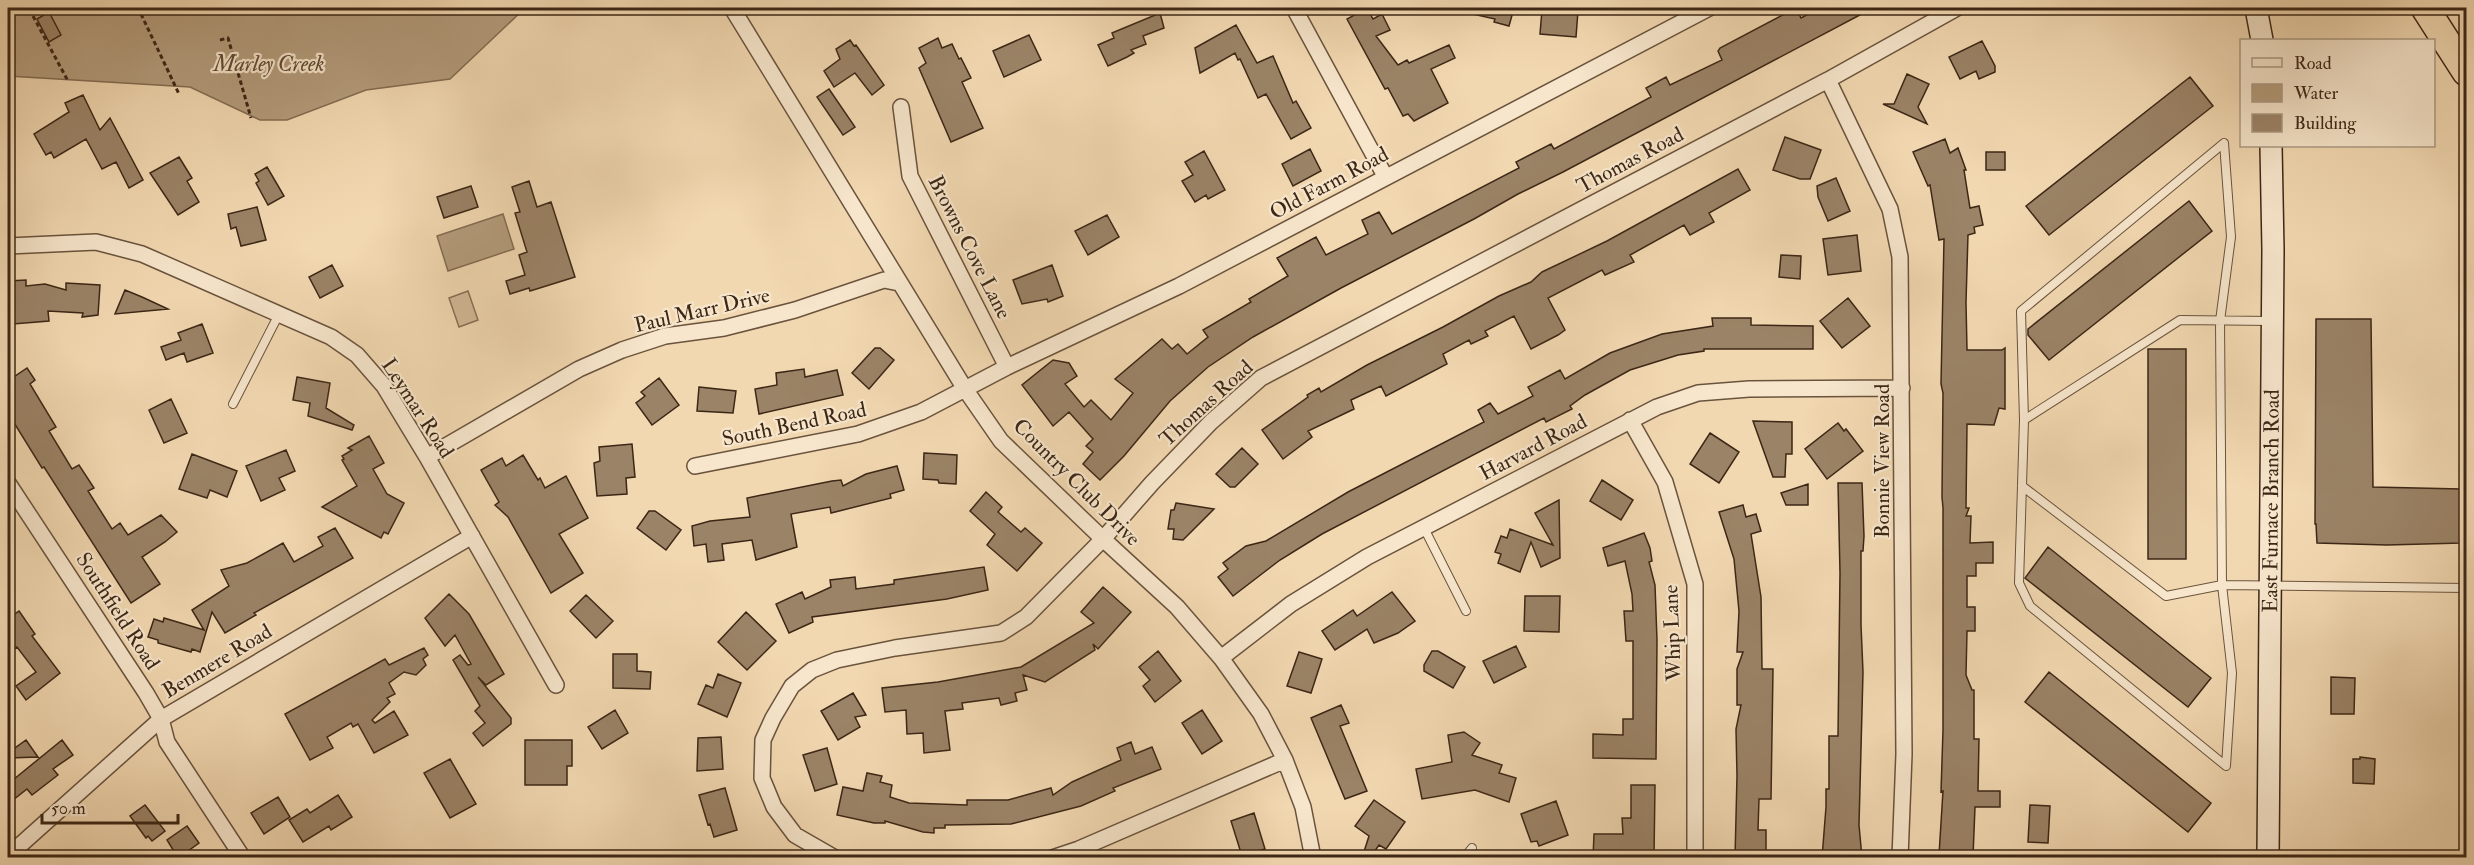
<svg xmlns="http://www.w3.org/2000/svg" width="2474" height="865" font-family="'IM FELL Double Pica',serif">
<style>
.green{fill:#d3ba97;stroke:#887056;stroke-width:1.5}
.water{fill:#b49c7c;stroke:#846d53;stroke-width:1.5}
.building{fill:#9b8367;stroke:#3c2716;stroke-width:1.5}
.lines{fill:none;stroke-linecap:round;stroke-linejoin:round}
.lane-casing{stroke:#6a533d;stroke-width:10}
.street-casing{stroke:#6a533d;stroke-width:18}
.secondary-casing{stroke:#3c2716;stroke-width:24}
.highway-casing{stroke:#3c2716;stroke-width:30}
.path{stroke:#3c2716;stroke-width:3;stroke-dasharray:4.5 3;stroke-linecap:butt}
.lane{stroke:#f7e6cc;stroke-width:8}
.street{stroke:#f7e6cc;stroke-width:15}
.secondary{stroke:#f7e6cc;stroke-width:21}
.highway{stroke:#f2d8b1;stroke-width:27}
.labels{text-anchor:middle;stroke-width:4.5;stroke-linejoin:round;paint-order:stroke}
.street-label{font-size:21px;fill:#3c2716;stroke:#f7e6cc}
.water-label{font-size:22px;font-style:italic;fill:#604a35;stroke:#f7e6cc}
</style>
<rect width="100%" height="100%" fill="#f2d8b1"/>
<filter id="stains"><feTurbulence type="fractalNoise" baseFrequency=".00333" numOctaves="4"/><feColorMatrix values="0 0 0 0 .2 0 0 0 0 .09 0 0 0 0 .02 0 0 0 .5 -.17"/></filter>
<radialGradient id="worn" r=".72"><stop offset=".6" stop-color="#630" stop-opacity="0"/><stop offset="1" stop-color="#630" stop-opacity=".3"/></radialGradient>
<!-- green -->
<path class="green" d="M468,291l10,29 -19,7 -10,-29z"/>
<!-- water -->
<path class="water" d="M8,8h517l-75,71 -84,11 -79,30h-27l-70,-33 -182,-11z
M503,214l11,35 -66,22 -11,-35z"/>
<!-- building -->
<path class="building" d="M1367,8l6,11 9,-5 8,16 -14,6 22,29 9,-5 2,3 40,-18 6,13 -24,11 17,34 -34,18 -6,-7 -5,2 -15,-28 -3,1 -38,-70z
M1469,8h45l-5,18 -15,-4 1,-3 -27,-6z
M1796,8l5,10 19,-10h53l-310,164 -45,22 -44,25 -133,69 -88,49 -45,30 -38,34 -46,55 -24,24 -17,-16 10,-12 -7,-6 7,-7 -24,-27 -16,14 -31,-41 31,-25 16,3 8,13 -12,8 19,23 7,-7 20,20 22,-27 -18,-14 47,-40 10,10 6,-5 9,10 21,-17 -5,-7 48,-28 -2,-3 39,-23 -11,-18 39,-21 10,18 42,-21 -6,-14 17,-8 13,22 127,-66 -3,-6 35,-18 3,5 97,-52 -5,-9 20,-11 4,8 52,-25 -4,-9 2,-3z
M1548,9l30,2 -2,26 -36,-3 2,-24z
M49,12l12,23 -12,7 -12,-23z
M1160,13l4,15 -21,8 3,8 -15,6 3,3 -7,4 -19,9 -10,-21 16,-7 -2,-5z
M1236,25l21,38 16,-7 20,47 3,-2 15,27 -20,11 -25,-45 -8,4 -18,-39 -2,1 -3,-7 -35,20 -5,-25z
M1029,35l12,25 -37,17 -11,-26z
M938,38l4,10 10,-4 7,15 2,-1 10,20 -9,4 21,46 -32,14 -32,-74 7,-5 -7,-15z
M850,40l4,6 2,-1 28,40 -12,10 -17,-22 -21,14 -10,-16 16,-12 -4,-10z
M1982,41l13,25v6l-16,7 -3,-8 -16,8 -11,-22z
M1907,74l22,10 -11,23 9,17 -44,-20h11z
M2190,77l23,29 -164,129 -23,-29z
M829,89l26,38 -12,8 -26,-38z
M83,95l17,35 10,-12 33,62 -14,8 -13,-26 -14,7 -16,-30 -32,19 -3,-6 -5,3 -12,-21 35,-22 -4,-9z
M1785,137l36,13 -11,29h-10l-27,-9z
M1945,139l5,14 8,-5 8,22h-2l6,38 9,-2 4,19 -9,2 1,6 -7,2 -2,67 1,48h35l3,-2v61l-6,-1 -5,17 -27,-1 -1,84h3l-3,8h5l-1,27 23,-1v21h-17v13h-9v31h8v24h-8l-1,44 6,15h2v49h5l-1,52h22v16h-25l-2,49 -34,-1 4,-64 -2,1 2,-62v-222l-1,-11 1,-104 -2,-9 3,-145 -5,1 -9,-55 -2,1 -15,-34z
M1310,149l11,22 -28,15 -11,-22z
M1204,151l21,39 -17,9 -2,-4 -11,7 -13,-21 11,-6 -8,-13z
M1986,152h19v18h-19z
M179,157l13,21 -5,3 12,21 -21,13 -28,-42z
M267,167l17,29 -16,9 -12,-22 3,-2 -4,-7z
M1738,169l12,21 -41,23 5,9 -24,13 -6,-10 -54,30 4,7 -29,13 -3,-5 -54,28 17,32 -7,5 -27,14 -17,-33 -29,15 3,5 -17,8 -2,-4 -26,14 4,10 -61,32 -5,-10 -30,14 3,9 -46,22 4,6 -29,22 -21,-29 46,-33 -1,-2 12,-7 2,4 46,-27 76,-38 56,-31 32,-14 11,-10 65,-31z
M1836,178l14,33 -22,10 -10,-24 -1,-11z
M529,181l8,26 14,-5 24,75 -45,14 -1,-3 -19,6 -4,-13 19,-6 -6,-20 8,-3 -12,-39 5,-1 -8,-25z
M471,186l7,21 -34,11 -7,-21z
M2189,201l23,30 -163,129 -21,-25v-6z
M257,207l9,33 -25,6 -5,-19 -5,2 -3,-15z
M1107,215l12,22 -31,18 -13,-24z
M1857,235l4,36 -33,4 -5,-36z
M1781,255l20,1 -1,23 -21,-2z
M332,265l11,21 -23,12 -11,-21z
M1052,265l11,31 -15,6 -1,-3 -25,5 -9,-24z
M26,280v6l19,-2 21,6v-7l34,2 -2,30 -16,2 1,-4 -35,-2 1,10 -36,3 -5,-43z
M125,290l17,7 26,12 -53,5z
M1848,298l22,28 -28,22 -22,-27z
M1712,318h39v7l62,1v23h-109v2l-26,4 -48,15 -45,25 -15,11 2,3 -26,13 -2,-4 -222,116 -42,26 -47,36 -15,-19 10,-8 -5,-6 23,-17 20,-5 82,-49 136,-70 -6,-12 12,-7 8,11 35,-18 -5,-9 32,-17 5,9 45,-26 52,-19 51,-8z
M2316,319h55l2,168 88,2v54l-74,2 -70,-2 -1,-19h-1z
M202,324l11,29 -26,9 -3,-9 -18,7 -5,-13 20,-7 -3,-7z
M875,348h5l14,12 -25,29 -17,-16z
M2148,349h38v210h-38z
M27,368l8,12 -5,4 26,43 -7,4 23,38 7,-4 15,23 -6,3 24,38 8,-6 8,12 33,-20 16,17 -12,10 -23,15 18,27 -29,19 -87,-136 -2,1 -34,-55v-32z
M804,369l1,8 32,-7 6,25 -84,19 -4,-25 22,-4 -1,-12z
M297,377l33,6 -4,25 28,17 -2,5 -44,-14 2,-13 -17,-3z
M659,378l20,27 -27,20 -16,-22 9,-7 -4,-4z
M699,387l37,4 -3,22 -36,-2z
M171,399l16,34 -23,10 -15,-33z
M1753,421l39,1v32h-6l-1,23h-12z
M1838,423l6,8 2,-2 17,22 -36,28 -22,-30z
M1710,433l29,19 -20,31 -29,-19z
M369,436l15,27 -11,6 14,25 17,9 -16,31 -4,-2 -3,6 -59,-31 35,-21 -15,-26 2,-1 -2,-3 10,-6 -4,-2z
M632,444l3,33 -9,1 1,16 -30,2 -3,-33 6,-2 -1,-14z
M1242,448l16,16 -23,23h-5l-14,-13z
M286,450l9,21 -16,7 6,12 -24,11 -15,-35z
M924,453l33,2 -1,29 -17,-1 -1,-3 -15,-1z
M192,454l45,17 -10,26 -17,-7 -3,8 -28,-9z
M523,455l15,25 2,-2 5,10 21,-12 22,42 -29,16 24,39 -32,20 -43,-76 -13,-12 4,-3 -18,-32 21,-12 4,8z
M897,466l7,24 -14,4 1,4 -60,15 -1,-6 -39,7 6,33 -41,13 -4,-20 -30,4 2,16 -16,2 -2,-18 -12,2 -2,-20 18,-5 40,-4 -3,-19 85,-17 9,-1 2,6 23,-12z
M1602,480l31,20 -12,20 -31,-19z
M1838,483h24l2,53 -1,15h-2v74l2,47 -4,153 3,33h-40l4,-51v-18h3v-53h9l2,-163z
M1808,484v21h-22l-5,-12z
M986,492l16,15 -4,5 23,20 4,-4 17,15 -25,28 -30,-26 8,-11 -25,-23z
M1559,500l1,58 -19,9 -10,-25 -11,30 -22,-9 3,-9 -6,-2 6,-16 6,2 3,-9 43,16 -18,-32z
M1176,503l38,6 -31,31 -10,-1 1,-10h-6l3,-19h3z
M1743,505l3,12 10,-3 5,17 -10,3 10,63 1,72h11l-2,130h-12l-1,31h8v28h-31l2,-82 -1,-47 5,-24h-4v-36l6,-17h-6l2,-41 -5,-52 -15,-47z
M649,511h6l26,19 -15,20 -29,-22z
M335,528l18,30 -99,55 2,2 -31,18 -13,-21 -12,40 -8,-3 -1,3 -33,-9v-3l-10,-3 6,-18 9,3 1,-4 40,12 -12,-20 37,-24 -8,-16 26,-7 36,-20 11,19 29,-16 -5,-9z
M1644,533l6,15 2,13 -3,1 6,23 2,55 -1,119 -63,-1v-24l30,1v-16h10v-78h-7l-2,-30h9l-1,-17 -7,-33 -17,5 -5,-18z
M2048,547l163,131 -23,29 -163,-129z
M984,567l4,23 -41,9 -135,18 1,5 -24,11 -13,-29 26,-12 3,7 26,-12 -1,-7 25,-3 1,12 38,-5v-4z
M1103,587l28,25 -33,37 -5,-5 2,6 -50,32 -22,-7 4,15 -12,3 2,8 -16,4 -2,-7 -37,5 1,6 -18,2 5,39 -26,3 -1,-20 -16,1 -1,-24 -21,2 -3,-24 56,-6 83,-15 73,-44 -13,-11z
M1392,592l23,29 -17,12 -24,10 -7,-14 -32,21 -13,-19 31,-21 4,6z
M449,594l20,20 35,60 -18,11 -8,-8 33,41v6l-28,22 -10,-13 12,-10 -10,-12 5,-5 -27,-46 7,-5 8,10 3,-1 -16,-29 -10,11 -20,-28z
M586,595l27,26 -17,17 -26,-27z
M1525,596h35l-1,36 -35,-1z
M19,611l16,23 -3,2 28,37 -34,27 -10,-14 20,-14 -19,-25 -9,7v-35z
M746,612l30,29 -29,29 -29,-28z
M1516,646l10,21 -32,16 -11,-22z
M424,648l4,7 -5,4 3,6 -10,10 -12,-3 -15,11 6,11 -8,4 3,4 -18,18 3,3 19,-12 14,24 -34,18 -16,-29 -5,3 -2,-4 -24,14 6,11 -23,12 -25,-46 100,-55 4,6z
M1158,651l23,30 -26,21 -12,-16 7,-6 -11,-13z
M1432,651h6l27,16 -12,21 -29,-17v-6z
M1299,652l23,7 -11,34 -24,-7z
M613,654h24v17l14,1 -1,17 -37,-1z
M2049,672l162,131 -23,29 -163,-130z
M718,674l23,9 -14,34 -29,-13 8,-19 7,3z
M2331,677l24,1 -1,36h-23z
M853,693l13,22 -11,2 5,10 -22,13 -17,-29z
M1341,705l8,18 -9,3 27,65 -22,8 -34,-81z
M615,710l13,23 -26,16 -14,-22z
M1202,710l20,31 -20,13 -20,-31z
M1464,732l16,11 -8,12 30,10 -3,8 17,5 -7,24 -34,-12 -53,9 -6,-30 36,-7 -4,-27z
M721,737l2,32 -26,2 1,-33z
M26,740l12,17 -30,1v-5z
M62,740l11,15 -20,14 5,6 -26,20 -5,-6 -19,15v-20z
M525,740h47v26h-5v19h-42z
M1131,742l4,12 17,-7 9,22 -48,19 2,3 -34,15 -70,18 -66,1v3h-11v5l-11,-1 -38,-11v2h-11l-37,-8 6,-28 20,4 4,-18 15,3 -2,6 12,3 -2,12 19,6 58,2v-5h41l43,-12 2,7 19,-13 49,-22 -4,-12z
M827,748l10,36 -22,7 -12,-36z
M2360,757l15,2 -1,25 -21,-1v-24h7z
M450,759l26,45 -26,14 -26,-45z
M1631,785h24l-1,73h-61l1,-24h29l-1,-16h9z
M725,788l12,42 -23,7 -4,-13 -2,1 -9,-30z
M338,795l14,22 -21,13 -2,-4 -26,16 -14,-22 18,-11 3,4z
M278,797l12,20 -26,17 -13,-21z
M1374,800l31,22 -19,27 -7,-4 -9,13h-8l7,-22 -14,-10z
M1556,801l12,34 -29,11 -2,-5 -6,1 -10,-28z
M145,805l20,26 -13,10 -4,-5 -2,2 -16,-22z
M2030,805l20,1 -2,37 -20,-1z
M1254,813l11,36 -23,7 -11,-35z
M187,826l12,17 -21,15 -11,-18z"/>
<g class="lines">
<defs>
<path id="lane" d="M233,404l46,-90
M2024,420l-3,-109 203,-168 7,94 -11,84 2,264 10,88 -6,93 -196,-160 -11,-23 5,-163 156,-100 91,1
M2022,486l144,110 56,-11 244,3
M1424,528l42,83
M1464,858l8,-10"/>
<path id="street" d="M732,8l233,381 36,52 102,98 74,68 44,51 40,56 24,46 18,47 10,51
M1294,8l91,168
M1828,80l62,129 10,48 4,497 -4,104
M901,107l9,69 97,191
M8,246l88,-4 46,12 189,83 26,18 27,31 43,71 129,228
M1630,420l35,62 30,102v274
M427,457l152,-88 43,-19 43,-14 59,-8 71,-18 89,-30 15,3
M695,466l163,-32 63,-22 86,-45 172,-81 530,-278
M8,483l138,210 15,26 6,23 76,116
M1221,658l70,-54 76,-47 290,-150 41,-14 51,-4 153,-1
M8,856l153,-137 311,-183
M835,858l-40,-23 -21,-28 -12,-29 1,-38 10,-22 19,-32 20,-16 25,-10 58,-12 106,-15 25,-16 77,-78 49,-56 59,-61 50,-44 567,-298 129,-72
M1052,858l27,-9 206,-89"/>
<g id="secondary">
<path d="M2256,8l6,32"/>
<path id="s1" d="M2268,858l5,-608 -2,-104"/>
</g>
<path id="highway" d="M2425,8l41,64"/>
</defs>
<!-- lane casing -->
<use href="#lane" class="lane-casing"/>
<!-- street casing -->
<use href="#street" class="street-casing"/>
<!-- secondary casing -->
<use href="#secondary" class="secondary-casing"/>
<!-- highway casing -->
<use href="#highway" class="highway-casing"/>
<!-- path -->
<path class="path" d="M141,14l38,80
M33,16l35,65
M220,40l8,-2 23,80"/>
<!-- lane -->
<use href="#lane" class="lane"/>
<!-- street -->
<use href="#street" class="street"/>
<!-- secondary -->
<use href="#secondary" class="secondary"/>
<!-- highway -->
<use href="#highway" class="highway"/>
</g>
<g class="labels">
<!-- street labels -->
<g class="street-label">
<text transform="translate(1630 160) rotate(-28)" y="7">Thomas Road</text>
<text transform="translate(1329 183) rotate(-28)" y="7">Old Farm Road</text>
<text transform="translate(970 247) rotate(63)" y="7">Browns Cove Lane</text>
<text transform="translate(702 310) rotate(-13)" y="7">Paul Marr Drive</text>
<text transform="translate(1206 403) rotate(-42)" y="7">Thomas Road</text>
<text transform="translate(418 408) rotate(57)" y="7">Leymar Road</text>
<text transform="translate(794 424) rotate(-12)" y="7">South Bend Road</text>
<text transform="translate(1533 447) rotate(-28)" y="7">Harvard Road</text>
<text transform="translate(1882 461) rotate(-90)" y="7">Bonnie View Road</text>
<text transform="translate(1077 482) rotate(45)" y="7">Country Club Drive</text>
<text dy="7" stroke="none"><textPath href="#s1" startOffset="357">East Furnace Branch Road</textPath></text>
<text transform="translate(118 611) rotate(57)" y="7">Southfield Road</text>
<text transform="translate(1672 633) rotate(-92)" y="7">Whip Lane</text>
<text transform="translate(217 661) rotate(-31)" y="7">Benmere Road</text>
</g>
<!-- water labels -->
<g class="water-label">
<text x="269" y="71">Marley Creek</text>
</g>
</g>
<!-- margin -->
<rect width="2474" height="865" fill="none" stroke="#f2d8b1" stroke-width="30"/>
<rect x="9" y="9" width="2456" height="847" fill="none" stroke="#3c2716" stroke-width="3"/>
<rect x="15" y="15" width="2444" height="835" fill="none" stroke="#3c2716" stroke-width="1.5"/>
<!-- legend -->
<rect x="2240" y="39" width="195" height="108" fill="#f7e6cc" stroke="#ac9a83" stroke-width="1.5"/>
<rect x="2252" y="58" width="30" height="9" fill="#f7e6cc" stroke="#ac9a83" stroke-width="1.5"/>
<text x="2294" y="69" font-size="18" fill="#3c2716">Road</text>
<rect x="2252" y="84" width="30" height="18" fill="#b49c7c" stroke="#ac9a83" stroke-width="1.5"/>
<text x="2294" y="99" font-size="18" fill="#3c2716">Water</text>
<rect x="2252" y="114" width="30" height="18" fill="#9b8367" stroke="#ac9a83" stroke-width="1.5"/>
<text x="2294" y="129" font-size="18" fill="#3c2716">Building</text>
<!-- scale -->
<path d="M42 814v9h136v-9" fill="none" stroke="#3c2716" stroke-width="3"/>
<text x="51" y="814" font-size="18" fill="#3c2716" stroke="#f7e6cc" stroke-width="4.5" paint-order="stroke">50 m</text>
<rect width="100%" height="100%" filter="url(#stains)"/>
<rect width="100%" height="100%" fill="url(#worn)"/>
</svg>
